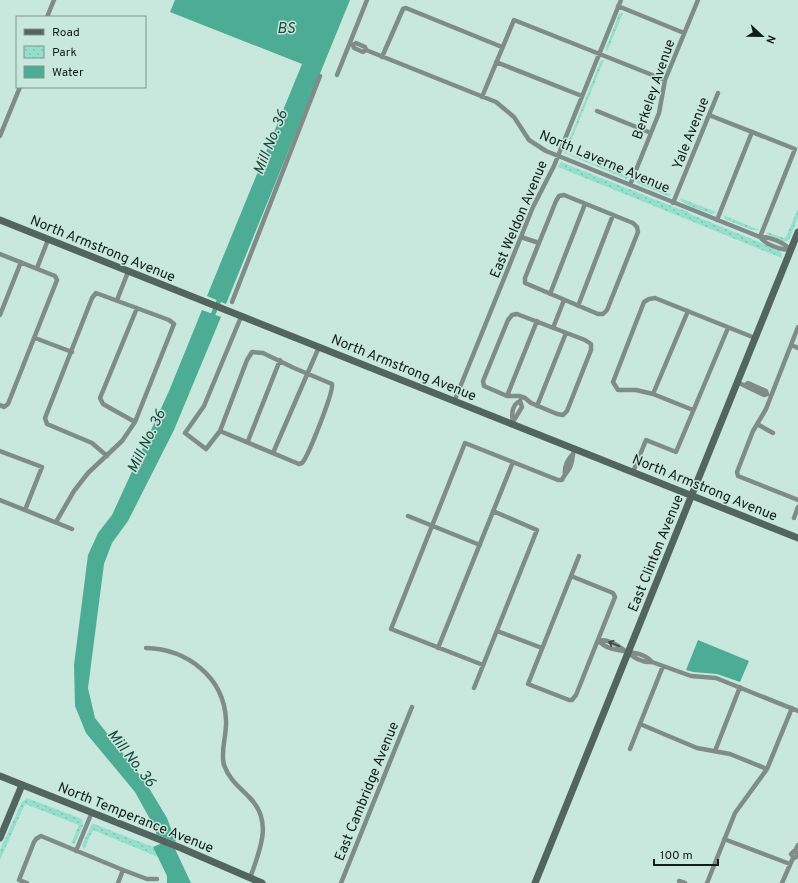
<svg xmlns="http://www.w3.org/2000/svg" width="798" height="883" font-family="Overpass,sans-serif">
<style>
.park{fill:url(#park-dots)}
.water{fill:#4dad94}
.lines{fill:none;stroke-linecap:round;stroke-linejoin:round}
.canal{stroke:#4dad94;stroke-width:4.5}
.street{stroke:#7f8c88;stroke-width:4.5}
.secondary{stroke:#52655f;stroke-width:7}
.oneway{stroke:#3d4945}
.labels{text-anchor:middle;stroke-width:3;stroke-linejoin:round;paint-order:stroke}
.street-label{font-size:14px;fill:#111d19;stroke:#c8e8de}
.water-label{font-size:15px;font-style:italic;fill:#194439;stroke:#c8e8de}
</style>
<defs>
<pattern id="park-dots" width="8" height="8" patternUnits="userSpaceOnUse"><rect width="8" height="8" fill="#95e0ca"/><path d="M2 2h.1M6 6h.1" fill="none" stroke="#7fc0ad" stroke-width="1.8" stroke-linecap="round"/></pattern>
</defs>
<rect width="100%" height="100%" fill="#c8e8de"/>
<!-- park -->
<path class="park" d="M623,13l-16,39 -1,-4 13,-34z
M601,60h3l-38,93 63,24 -2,2 -63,-26z
M561,162l118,47 8,2 3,3 91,37 1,7 -224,-91z
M636,180l36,15 -4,1 -29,-12z
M680,198l36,14 -4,2c-9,-4 -30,-8 -32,-16z
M798,208v10l-9,22 -5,2 -17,-8v-2l17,6 2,-1z
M723,215l36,15h-7l-27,-11z
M27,798l55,21 1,6 -8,18 -4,1 8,-19 -54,-21 -25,56v-10l22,-48z
M92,824h2l59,23 5,10 -65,-27 -9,20 -2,-5z"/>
<!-- water -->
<path class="water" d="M175,0h175l-124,304 -19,-8 95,-232 -132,-52z
M202,310l19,7 -47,113 -46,91 -16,22 -8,21 -16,124 7,30 51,65 21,35 9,24 -20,-8v-4l-21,-38 -49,-59 -11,-27 -1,-41 14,-110 10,-22 14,-18 57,-124z
M698,640l51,21 -9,21 -23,-8 -24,-2 -7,-2z
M162,843l13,6 16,34h-24v-7l-14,-29z"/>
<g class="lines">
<!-- canal -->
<path class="canal" d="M211,319l10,-23"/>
<!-- street -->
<path class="street" d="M618,6l66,27
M47,17l7,-17
M350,43l3,2 1,3 9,4 3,-2 130,52 18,15 15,23 17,11 214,86c10,-1 24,6 31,13
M353,45l3,-2 9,4 1,3
M382,57l21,-48 3,-1 96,39
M496,62l86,34
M337,75l30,-75
M482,97l32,-77 151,60
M597,111l54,22
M709,115l86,34 -35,88
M0,136l20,-49
M630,185l29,-72 6,-33 33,-80
M673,203l45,-110
M717,220l35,-88
M521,237l18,6 17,-42 3,-5 5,-1 69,28 4,4 1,5 -31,78 -4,4h-5l-73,-31v-5l14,-35
M760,237c6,8 21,13 31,13
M0,254l55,22 2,4 -49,124 -4,3 -4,-2
M37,268l11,-28
M550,294l35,-90
M117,300l11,-28
M232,302l88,-226
M578,306l35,-91
M688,311l-35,83 -17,-4h-18l-5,-8 31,-80 5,-3 6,-1 100,40
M517,314l68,26 6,4v6l-24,61 -4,4 -6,-1 -26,-11 -6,-5 -6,-2h-12l-23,-10 -1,-5 25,-61 4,-5z
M0,315l21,-53
M798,327l-32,82 -13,22 -16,41 1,4 60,24
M553,328l11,-28
M35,338l37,14
M791,345l7,3
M252,352l11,1 31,15 38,16c2,7 -24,73 -30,79l-3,1 -79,-33 27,-71z
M737,382l27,13 3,-1 -1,-3 -18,-8 -3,2
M653,394l40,16
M507,396l30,-75
M454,402l79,-195 21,-41 67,-166
M537,406l29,-73
M135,422l-32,-18 -3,-6 37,-90
M757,424l16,9
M511,425l11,-18 -2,-6c-7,3 -9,12 -7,19
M220,431l-14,18 -21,-16 19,-27 37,-89
M248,441l32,-81
M0,451l42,16 -17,43
M273,453l46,-106
M633,472l13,-32 30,12 52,-124
M565,474c-1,-7 3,-16 8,-20
M0,500l72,29
M408,516l72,29
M794,518l4,-11
M56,522l18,-31 14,-18 34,-32 13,-19 39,-98 -5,-4 -73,-27 -4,5 -47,120 2,6 45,19 15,13
M571,576l42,17 2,4 -39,98 -4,5h-3l-41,-16 51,-128
M497,631l45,17
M598,640c22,-2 33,24 54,22l39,14 25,2 82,33
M598,640c14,17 41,6 54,22
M146,648c41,1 78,29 80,72 1,15 -6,31 -2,45 5,14 14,21 24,31 26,24 12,54 2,82
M438,648l75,-186
M483,665l-92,-36 74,-186 93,37h4c2,-5 5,-7 7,-11 4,-6 3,-12 5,-19
M474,688l63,-158 -44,-19
M640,724l57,24 33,6 37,15
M630,749l33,-83
M715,751l25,-64
M724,839l66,25
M76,851l16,-39
M795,851l3,-6
M798,854l-4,-3 -3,3 3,4 4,-2
M123,870l24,9h10
M679,881l6,2
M27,883l-8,-3 15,-38 2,-3 5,-3 82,34 -5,13
M341,883l71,-176
M707,883l28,-70 32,-44 25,-61
M782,883l11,-25"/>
<!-- secondary -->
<path class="secondary" d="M0,220l798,318
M0,776l181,72 81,35
M0,838l22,-53
M535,883l263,-651"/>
</g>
<!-- one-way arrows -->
<defs><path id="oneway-shaft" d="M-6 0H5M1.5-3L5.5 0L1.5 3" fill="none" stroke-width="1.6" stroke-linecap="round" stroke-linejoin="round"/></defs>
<use class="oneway" href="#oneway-shaft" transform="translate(614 644) rotate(-158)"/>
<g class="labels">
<!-- street labels -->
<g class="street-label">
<text transform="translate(653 89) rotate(-71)" y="5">Berkeley Avenue</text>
<text transform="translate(690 133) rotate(-68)" y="5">Yale Avenue</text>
<text transform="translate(605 161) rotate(23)" y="5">North Laverne Avenue</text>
<text transform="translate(518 219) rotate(-67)" y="5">East Weldon Avenue</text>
<text transform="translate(103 248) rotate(22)" y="5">North Armstrong Avenue</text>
<text transform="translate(404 367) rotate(22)" y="5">North Armstrong Avenue</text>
<text transform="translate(705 487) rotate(22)" y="5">North Armstrong Avenue</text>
<text transform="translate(655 553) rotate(-68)" y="5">East Clinton Avenue</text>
<text transform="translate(366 791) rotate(-68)" y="5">East Cambridge Avenue</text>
<text transform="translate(136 817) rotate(22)" y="5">North Temperance Avenue</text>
</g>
<!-- water labels -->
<g class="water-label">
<text x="286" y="33">BS</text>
<text transform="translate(270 142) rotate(-68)" y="5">Mill No. 36</text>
<text transform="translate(146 441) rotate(-64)" y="5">Mill No. 36</text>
<text transform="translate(132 758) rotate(52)" y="5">Mill No. 36</text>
</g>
</g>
<!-- legend -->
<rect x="16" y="16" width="130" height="72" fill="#c8e8de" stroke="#7f978f"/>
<rect x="24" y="29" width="20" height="6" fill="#52655f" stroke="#7f978f"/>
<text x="52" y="36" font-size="12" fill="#111d19">Road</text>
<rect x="24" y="46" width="20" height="12" fill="url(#park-dots)" stroke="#7f978f"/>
<text x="52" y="56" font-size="12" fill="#111d19">Park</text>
<rect x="24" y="66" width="20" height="12" fill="#4dad94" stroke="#7f978f"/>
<text x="52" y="76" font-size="12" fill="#111d19">Water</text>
<!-- north arrow -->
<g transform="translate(762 36) rotate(112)" stroke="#c8e8de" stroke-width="3" paint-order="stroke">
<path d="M0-3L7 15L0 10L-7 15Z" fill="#111d19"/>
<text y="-6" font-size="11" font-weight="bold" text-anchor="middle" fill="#111d19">N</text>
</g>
<!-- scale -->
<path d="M654 859v6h64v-6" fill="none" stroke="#111d19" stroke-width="2"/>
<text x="660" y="859" font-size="12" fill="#111d19" stroke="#c8e8de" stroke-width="3" paint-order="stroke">100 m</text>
</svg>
